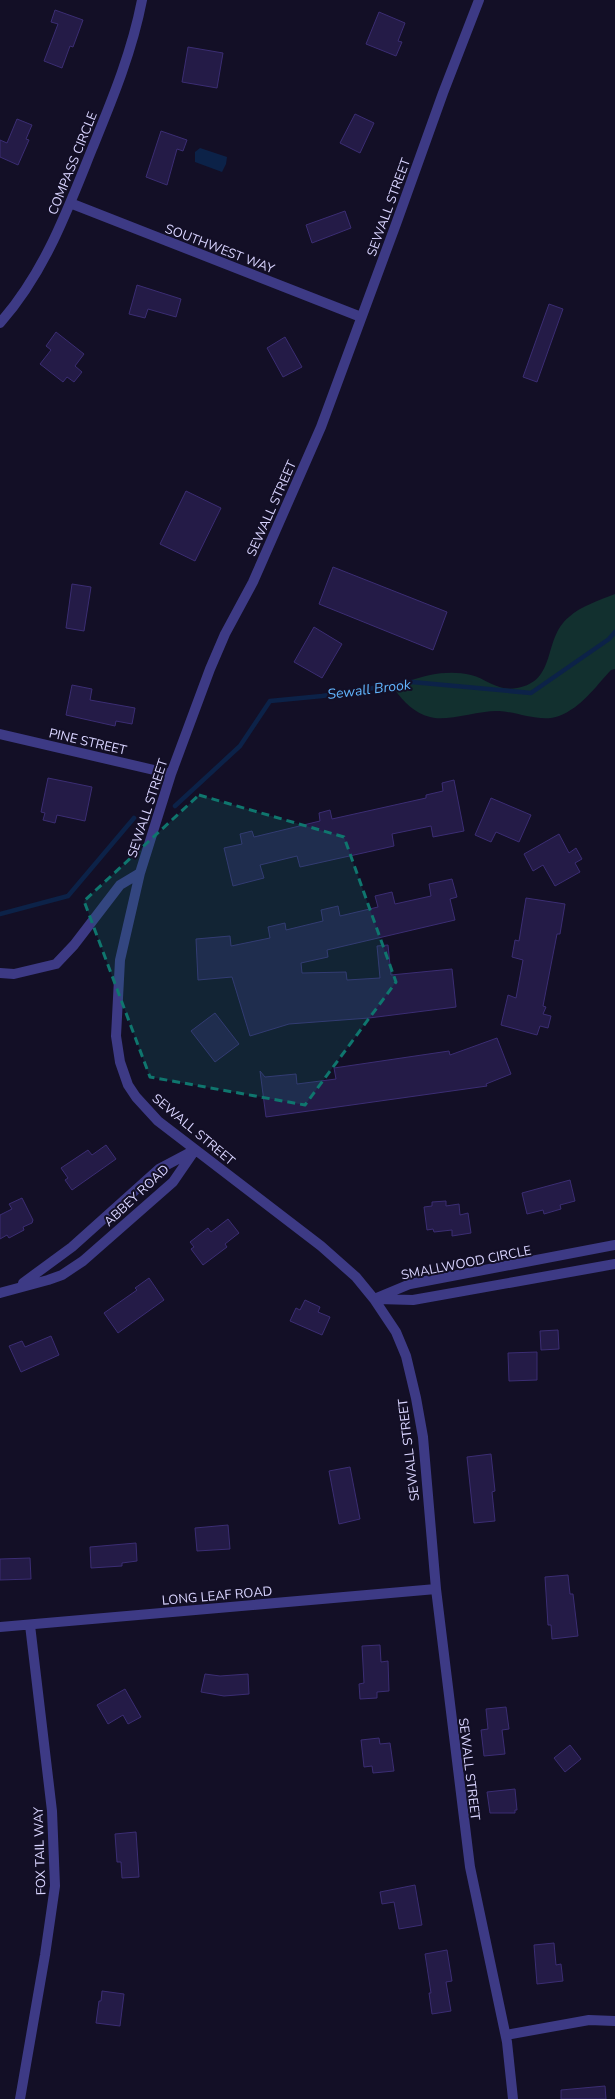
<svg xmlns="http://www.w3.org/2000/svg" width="615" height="2099" font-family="'Nunito Sans',sans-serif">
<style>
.green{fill:#12302f}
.water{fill:#0c2248}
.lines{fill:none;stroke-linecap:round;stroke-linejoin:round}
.stream{stroke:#0c2248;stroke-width:4.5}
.building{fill:#241b47;stroke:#3b2d73}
.minor{stroke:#3d3a85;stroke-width:10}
.marked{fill:#0f766e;fill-opacity:0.2;stroke:#0f766e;stroke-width:3;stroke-dasharray:8 5;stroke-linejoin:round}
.labels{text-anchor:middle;stroke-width:4;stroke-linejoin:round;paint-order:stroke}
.street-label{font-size:13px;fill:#d9d4ff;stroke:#130f26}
.water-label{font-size:14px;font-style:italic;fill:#62b6ff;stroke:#130f26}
</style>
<rect width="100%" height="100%" fill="#130f26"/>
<!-- green -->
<path class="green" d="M615,594v75l-4,1c-16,17 -29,37 -52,46 -18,7 -41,-4 -60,-5 -20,-1 -52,11 -69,6 -16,-4 -26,-15 -35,-27 0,-6 8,-7 14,-9 20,-7 41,-11 62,-6 16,4 27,17 46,13 41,-7 25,-49 52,-71 12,-11 31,-17 46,-23z"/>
<!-- water -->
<path class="water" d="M200,148l27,9 -1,7 -4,8 -27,-10v-10z"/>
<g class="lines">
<!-- stream -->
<path class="stream" d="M175,806l65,-60 30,-45 52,-5 90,-14 119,11 78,-54 6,-7
M0,914l68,-18 66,-78"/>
</g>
<!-- building -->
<path class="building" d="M55,10l28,10 -10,27 -3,-1 -8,22 -18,-7 14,-37 -7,-2z
M379,12l26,11 -7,18 4,1 -6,14 -30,-12z
M188,47l35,6 -6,35 -35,-6z
M355,114l19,9 -14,30 -20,-10z
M17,119l15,6 -6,14 3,1 -11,25 -18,-8v-17l7,3z
M161,131l26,9 -4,11 -6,-2 -10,36 -21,-8z
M345,211l6,17 -39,15 -6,-18z
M137,285l44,14 -5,18 -28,-8 -3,9 -16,-4z
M549,304l14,5 -26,73 -14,-5z
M56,332l28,22 -9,12 7,6 -8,10 -7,-5 -4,5 -23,-18 11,-14 -5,-4z
M285,337l17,30 -19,10 -16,-29z
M186,491l35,17 -26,53 -35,-17z
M333,567l114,45 -14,38 -114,-46z
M72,584l19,3 -7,44 -18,-3z
M314,627l28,17 -20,34 -28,-16z
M72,685l20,4 -2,11 45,8 -3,16 -16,-3 -1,5 -49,-11z
M48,778l44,9 -7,34 -28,-6 -2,8 -12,-3 2,-7 -4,-1z
M454,780l10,51 -31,6 -2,-11 -39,8 2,12 -31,7 -63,14 -3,-11 -37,9 4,13 -31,8 -9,-38 18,-4 -2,-10 12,-3 2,6 66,-16 -1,-8 11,-3 2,9 94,-21v-3l17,-4 -1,-8z
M491,798l40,17 -12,27 -23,-10 -5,10 -16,-7z
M559,834l10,19 7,-5 6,11 -7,4 5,9 -25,14 -12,-21 -10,6 -9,-17z
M452,879l5,18 -7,2 5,21 -128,30 1,7 -27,6 1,10 44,-1 1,8 33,-2 -3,-32 11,-1 3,30 61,-6 4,38 -87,11 -80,6 -39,12 -18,-59 -34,3 -2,-41 34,-3 1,10 39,-8 -2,-11 17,-4 1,7 37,-9 -2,-11 17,-4 2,10 38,-9 -3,-11 17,-4 3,12 36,-8 -2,-12z
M526,898l39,6 -5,30h-3l-14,72 3,1 -3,7 8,2 -3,12 -8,-2 -3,9 -36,-10 7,-30 8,3 7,-38 -11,-3 3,-17 4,1z
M215,1013l24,31 -24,18 -24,-31z
M497,1038l14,36 -25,10 1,2 -221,31 -6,-46 5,6 31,-3 1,10 39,-5 -2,-11 115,-17 1,4z
M106,1145l10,14 -44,31 -7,-10 3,-2 -7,-10 27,-18 4,5z
M570,1180l5,21 -15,4 1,4 -17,5 -1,-4 -16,4 -5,-21z
M22,1198l11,22 -1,3 -9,4 1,3 -15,8 -2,-3 -7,4v-24l12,-6 -3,-5z
M446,1201v5l13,-2 1,11 8,-2 3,20 -19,3v-6l-18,2 -1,-3 -6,1 -3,-23 8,-1v-4z
M228,1219l11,14 -14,11 2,3 -24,18 -12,-16 3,-2 -4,-5 18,-14 3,4z
M149,1278l15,22 -46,33 -14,-20 33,-23 -2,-2z
M305,1300l15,7 -2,5 12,5 -8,18 -32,-14 6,-13 4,2z
M558,1330l1,19 -18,1 -1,-19z
M51,1336l8,19 -38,17 -12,-26 13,-5 3,6z
M537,1352v28l-28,1 -1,-28z
M491,1454l4,37 -3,1 3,29 -21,2 -7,-66z
M350,1467l10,52 -21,5 -10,-53z
M228,1525l2,24 -33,2 -2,-23z
M136,1543l1,18 -15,2v3l-31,2 -1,-21z
M30,1558l1,21 -31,1v-21z
M568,1575l2,19h3l5,42 -26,3 -1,-14h-3l-3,-48z
M380,1645l1,17 7,-1 1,30 -12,1v6l-17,1 -1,-15 5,-1 -2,-37z
M205,1674l15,2 28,-2 1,20 -25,2 -23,-4z
M125,1689l16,28 -13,7 -5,-9 -15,9 -11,-19z
M506,1707l3,22 -7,1 3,24 -21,2 -3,-26 7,-1 -2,-20z
M379,1738l1,6 10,-1 4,28 -21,2 -1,-7 -8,1 -3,-27z
M570,1745l11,14 -16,13 -11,-14z
M515,1789l2,21h-2v3h-25l-3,-21z
M136,1832l3,45 -17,1 -1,-16h-4l-2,-28z
M415,1885l7,40 -23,4 -5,-27 -12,2 -2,-12z
M554,1943l2,22 5,-1 2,17 -26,3 -3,-39z
M447,1950l5,31 -6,1 5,29 -19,3 -3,-21h2l-6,-39z
M102,1991l22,3 -4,32 -24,-3 3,-22h2z
M605,2086l1,13h-45v-9z"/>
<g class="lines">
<!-- minor -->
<path class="minor" d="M479,0l-36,93 -47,131 -75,203 -68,155 -28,52 -15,35 -39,105 -31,99 -20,87 -4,76 4,26 8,23 8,12 22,24 163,125 35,31 18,22 22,33 10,24 10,42 7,39 13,152 34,278 37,175 6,57
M70,203l291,114
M0,323c45,-51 67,-112 92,-174 20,-49 40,-97 50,-149
M0,734l171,40
M0,973l14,1 42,-10 18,-19 46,-60 20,-12
M23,1283l49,-36 87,-78 34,-18
M0,1293l48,-13 14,-5 21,-14 90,-79 22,-32
M374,1299l36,-15 205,-39
M378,1299l35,1 202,-36
M0,1627l436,-38
M506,2035l83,-15 26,1
M20,2099l25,-144 10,-69 -3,-75 -22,-186"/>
</g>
<!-- marked area -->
<path class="marked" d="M199,795l145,42 52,145 -91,123 -155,-28 -66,-176z"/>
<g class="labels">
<!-- street labels -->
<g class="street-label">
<text transform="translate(72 163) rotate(-68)" y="5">COMPASS CIRCLE</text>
<text transform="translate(388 207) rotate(-70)" y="5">SEWALL STREET</text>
<text transform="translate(220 248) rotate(21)" y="5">SOUTHWEST WAY</text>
<text transform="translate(271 508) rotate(-66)" y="5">SEWALL STREET</text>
<text transform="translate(88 741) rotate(13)" y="5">PINE STREET</text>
<text transform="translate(147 808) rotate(-72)" y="5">SEWALL STREET</text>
<text transform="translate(194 1129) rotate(40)" y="5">SEWALL STREET</text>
<text transform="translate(136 1195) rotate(-43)" y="5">ABBEY ROAD</text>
<text transform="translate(466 1262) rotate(-11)" y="5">SMALLWOOD CIRCLE</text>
<text transform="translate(408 1450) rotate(-97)" y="5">SEWALL STREET</text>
<text transform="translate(217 1595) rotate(-5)" y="5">LONG LEAF ROAD</text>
<text transform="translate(470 1769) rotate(83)" y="5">SEWALL STREET</text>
<text transform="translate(39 1851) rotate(-92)" y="5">FOX TAIL WAY</text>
</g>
<!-- water labels -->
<g class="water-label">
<text transform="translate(369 689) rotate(-7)" y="5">Sewall Brook</text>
</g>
</g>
</svg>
